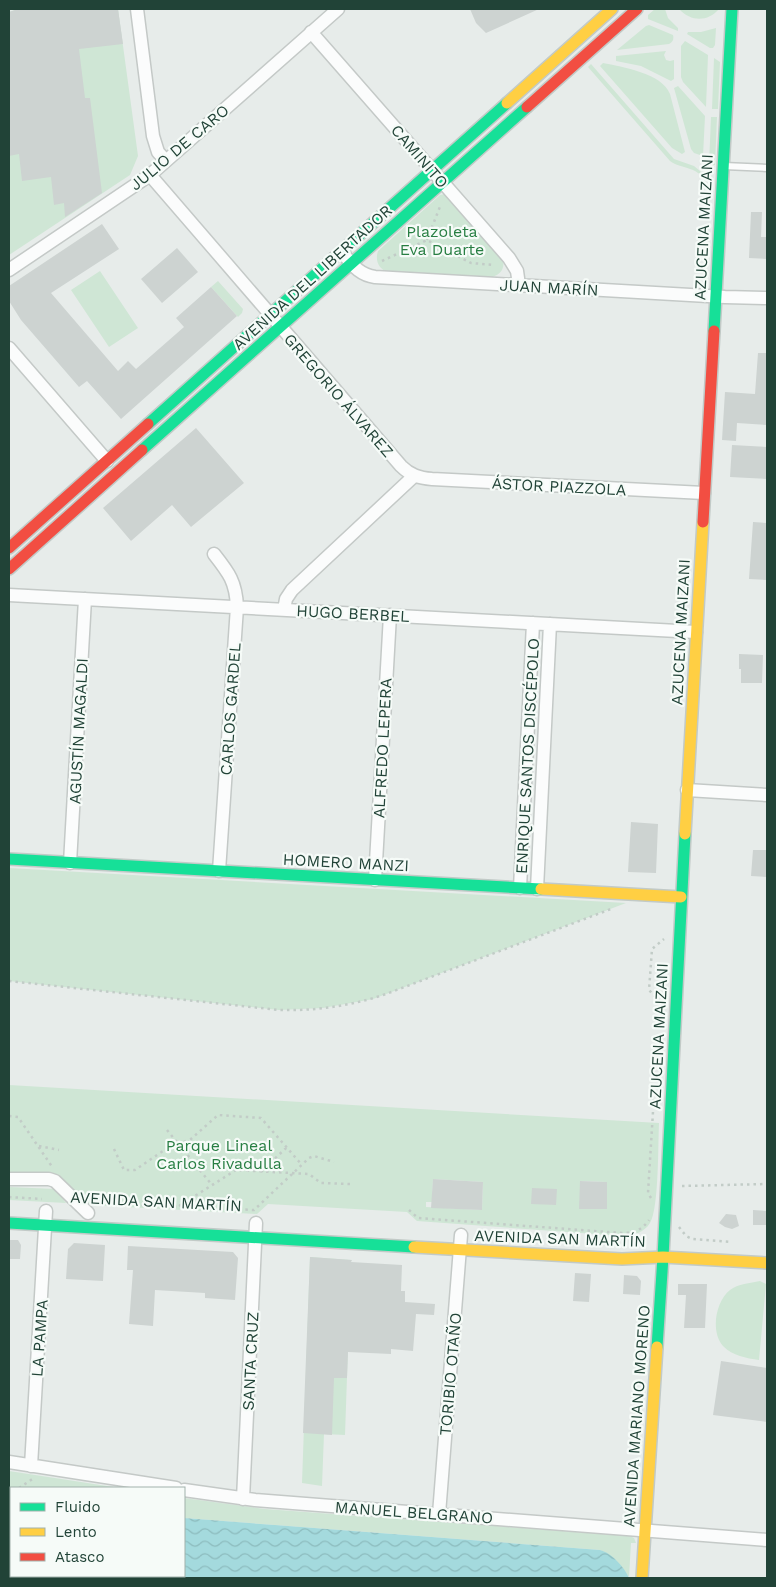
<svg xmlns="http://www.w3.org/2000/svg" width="776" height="1587" font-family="'Work Sans',sans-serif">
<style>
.green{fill:#cfe6d5;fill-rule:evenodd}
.water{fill:url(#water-waves)}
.building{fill:#cdd3d1}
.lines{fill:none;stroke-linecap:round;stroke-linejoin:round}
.lane-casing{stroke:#c4c9c7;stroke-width:9}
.street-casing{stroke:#c4c9c7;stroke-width:15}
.fast-casing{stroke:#c2cac7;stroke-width:14}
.slow-casing{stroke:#c2cac7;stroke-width:14}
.jam-casing{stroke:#c2cac7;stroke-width:14}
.path{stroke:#c2ccc7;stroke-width:2.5;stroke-dasharray:2.5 4;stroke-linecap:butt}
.lane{stroke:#fbfcfc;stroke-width:6}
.street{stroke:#fbfcfc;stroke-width:12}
.fast{stroke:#16e098;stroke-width:11}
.slow{stroke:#ffcf43;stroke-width:11}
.jam{stroke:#f24e42;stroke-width:11}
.labels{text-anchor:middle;stroke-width:4.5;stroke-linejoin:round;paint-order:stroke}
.street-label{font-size:16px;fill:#214337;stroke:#f6fbf8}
.park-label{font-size:16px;fill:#277e42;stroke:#f6fbf8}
</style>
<defs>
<pattern id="water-waves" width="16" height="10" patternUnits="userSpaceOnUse" patternTransform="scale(1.25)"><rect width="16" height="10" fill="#a4dadd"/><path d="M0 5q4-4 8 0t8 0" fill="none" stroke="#8dbcbe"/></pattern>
</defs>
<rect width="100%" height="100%" fill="#e7ecea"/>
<!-- green -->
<path class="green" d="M18,9h100l20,147 -8,19 -121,80v-243z
M655,9h10l3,9 10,10v3l-30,-12v-4z
M679,9h40c-11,13 -28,13 -40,0z
M649,25l24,10c1,4 0,7 -4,9l-52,6 29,-24z
M716,28l-1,17 -2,3h-3l-23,-14 1,-2h13z
M685,41l23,14 -2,52 -23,-25 -2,-5v-31z
M666,51l-2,4 2,5 4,1 4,-1v19l-3,2 -30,-15 -25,-5v-5z
M714,58l6,4 -2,47h-6z
M603,63c19,4 59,10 67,31l15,58 -3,2 -10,-6 -72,-82z
M591,64l83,95 20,7 12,10c-7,-1 -9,-5 -16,-7 -7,-3 -13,-3 -20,-8l-82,-94z
M678,86l27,30 -2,40 -9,-3 -3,-4 -17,-61z
M711,117h6l-2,48h-6z
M445,194l58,65c2,11 -3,16 -14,19l-102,-6c-9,-4 -12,-12 -9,-21l62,-56z
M100,271l38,57 -29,19 -38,-57z
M218,281l25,28 -1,4 -4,4 -27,-30z
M9,868l617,35 -253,96 -50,9 -44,2 -270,-29z
M9,1085l650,38c-1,20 0,86 -9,100 -6,10 -17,12 -27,13l-206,-15 -10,-9 -139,-8 -11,10 -167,-9 -42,-31 -39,-1zM433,1179l50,3 -1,28 -56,-3v-5h6zM580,1181l27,1v27h-27z
M9,1187l46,2 11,14 -57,-3z
M310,1257l41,3 -6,175 -21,-1 -2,52 -20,-3z
M760,1281l6,3 -7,76c-13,-2 -26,-4 -36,-14 -13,-15 -7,-45 7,-56 8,-6 20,-7 30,-9z
M9,1471l111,17h-109v17h-2z
M184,1498l81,11 365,27 4,2 2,5h-5l-2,34c-9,-11 -16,-22 -29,-27l-416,-32z"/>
<!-- water -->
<path class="water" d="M9,1505h2v71h173v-58l416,32c12,3 25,18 29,28h-620z"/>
<!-- building -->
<path class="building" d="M18,9h100l5,35 -44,5 6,49h5l12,95 -37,24 -1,-14 -10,2 -3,-28 -29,4 -3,-27 -10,2v-144z
M470,9h69l-53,24 -10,-10z
M751,212h11l-1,25h6v22l-18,-1z
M102,224l17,25 -68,44 67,78 10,-10 8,8 48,-42 -8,-9 35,-31 26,29 -116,103 -34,-38 -8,6 -58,-67 -12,-19v-15z
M177,248l21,24 -36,31 -21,-24z
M758,353h9v72l-30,-2 -1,18 -14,-1 3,-48 30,2z
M196,428l48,55 -53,44 -19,-22 -41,36 -28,-33z
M732,445l35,2v32l-37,-2z
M753,522l14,1v57l-18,-1z
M739,654l24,1 -1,28h-21v-14h-2z
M631,822l27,2 -2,49 -28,-1z
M753,850h14v27l-16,-1z
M433,1179l50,3 -1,28 -51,-2z
M580,1181l27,1v27h-28z
M532,1188l25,1 -1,16 -25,-1z
M753,1210l14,1v14h-14z
M726,1214l10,1 3,11 -7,3 -7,-2 -6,-4z
M9,1240h9l3,5 -1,14h-11z
M74,1243l31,2 -2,36 -37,-2 2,-30z
M128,1246l105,6 5,6 -3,42 -30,-2v-5l-50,-3 -2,36 -24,-2 4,-54h-6z
M310,1257l42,3 -1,2 51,3 -1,26h4v11l30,2 -1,11 -18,-1 -3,37 -22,-2v5l-43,-2 -1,26h-13l-2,57 -29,-2z
M575,1273l16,1 -2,28 -16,-1z
M624,1275l13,1 4,5 -1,14 -17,-1z
M678,1284h29l-2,44h-21l2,-33h-8z
M721,1361l46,7v54l-54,-7z"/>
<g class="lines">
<defs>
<path id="lane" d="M724,166l43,2"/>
<path id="street" d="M137,9l16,127 5,16 8,9
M311,32l198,226 8,13 2,14
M150,175l251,291c9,9 18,12 31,13l272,14
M346,257c8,10 15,18 29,20l350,20 42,1
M9,270l141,-95 188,-166
M9,348l98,113
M214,554c15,19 22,28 23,53l-18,264
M9,595l687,37
M284,610l2,-11 6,-9 122,-114
M687,790l80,5
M70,863l15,-264
M375,880l15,-265
M520,888l13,-265
M537,889l13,-265
M9,1179h40l6,2 33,32
M9,1462l167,26
M31,1466l15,-255
M184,1490l71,10 512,40
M243,1499l13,-276
M439,1514l22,-279"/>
<path id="fast" d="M714,331l18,-322
M148,424l359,-321
M142,450l385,-343
M9,859l532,30
M9,1223l405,24
M663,1257l22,-423
M657,1347l6,-90"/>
<path id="slow" d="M507,103l105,-94
M685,834l18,-312
M541,889l140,8
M414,1247l208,12 41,-2 104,6
M642,1578l15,-231"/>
<path id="jam" d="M527,107l110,-98
M703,522l11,-191
M9,548l139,-124
M9,569l133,-119"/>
</defs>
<!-- lane casing -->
<use href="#lane" class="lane-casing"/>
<!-- street casing -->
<use href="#street" class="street-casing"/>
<!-- fast casing -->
<use href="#fast" class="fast-casing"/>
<!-- slow casing -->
<use href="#slow" class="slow-casing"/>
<!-- jam casing -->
<use href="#jam" class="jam-casing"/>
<!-- path -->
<path class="path" d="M427,240l14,-36
M382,261l45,-21 44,23 24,2
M9,981l270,29c36,1 72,-4 107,-16l225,-85
M660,1002l-11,-12 3,-41 12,-10
M9,1116l9,1 35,51
M167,1130l45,55
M39,1146l20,4
M114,1149l10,21h11l28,-19 28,-12 27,-24 43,3 41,47
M261,1172l26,-25
M682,1186l85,-2
M9,1197l33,2
M651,1198l-3,-5 7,-114
M96,1203l158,7 55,-52 5,-2 20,6
M179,1206l57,-36 73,4 12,9 30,1
M409,1210l9,8 204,15c12,0 20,-3 27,-13
M679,1227l7,9 6,3 39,3
M19,1488l15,-10
M9,1494l2,-1"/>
<!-- lane -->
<use href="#lane" class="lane"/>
<!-- street -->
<use href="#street" class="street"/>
<!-- fast -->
<use href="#fast" class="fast"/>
<!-- slow -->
<use href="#slow" class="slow"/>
<!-- jam -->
<use href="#jam" class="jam"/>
</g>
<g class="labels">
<!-- street labels -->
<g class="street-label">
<text transform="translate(179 147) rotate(-40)" y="6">JULIO DE CARO</text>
<text transform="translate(420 156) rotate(49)" y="6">CAMINITO</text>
<text transform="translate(703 227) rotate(-87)" y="6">AZUCENA MAIZANI</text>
<text transform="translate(312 277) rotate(-42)" y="6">AVENIDA DEL LIBERTADOR</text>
<text transform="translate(549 287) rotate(3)" y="6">JUAN MARÍN</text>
<text transform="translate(339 395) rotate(49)" y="6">GREGORIO ÁLVAREZ</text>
<text transform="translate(559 486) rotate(3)" y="6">ÁSTOR PIAZZOLA</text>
<text transform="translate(353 613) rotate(3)" y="6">HUGO BERBEL</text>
<text transform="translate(680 632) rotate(-87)" y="6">AZUCENA MAIZANI</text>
<text transform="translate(230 709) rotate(-86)" y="6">CARLOS GARDEL</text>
<text transform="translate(78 731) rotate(-87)" y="6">AGUSTÍN MAGALDI</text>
<text transform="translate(382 748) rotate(-87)" y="6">ALFREDO LEPERA</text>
<text transform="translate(527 756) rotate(-87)" y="6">ENRIQUE SANTOS DISCÉPOLO</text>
<text transform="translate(346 862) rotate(3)" y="6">HOMERO MANZI</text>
<text transform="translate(658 1036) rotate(-87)" y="6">AZUCENA MAIZANI</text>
<text transform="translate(156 1201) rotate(3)" y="6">AVENIDA SAN MARTÍN</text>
<text transform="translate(560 1238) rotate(2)" y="6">AVENIDA SAN MARTÍN</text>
<text transform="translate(39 1338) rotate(-86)" y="6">LA PAMPA</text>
<text transform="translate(250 1361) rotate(-87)" y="6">SANTA CRUZ</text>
<text transform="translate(450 1374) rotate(-85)" y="6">TORIBIO OTAÑO</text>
<text transform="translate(636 1416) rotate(-86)" y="6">AVENIDA MARIANO MORENO</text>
<text transform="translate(414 1512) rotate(4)" y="6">MANUEL BELGRANO</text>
</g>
<!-- park labels -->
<g class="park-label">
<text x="442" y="237">Plazoleta<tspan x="442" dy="18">Eva Duarte</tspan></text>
<text x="219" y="1151">Parque Lineal<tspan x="219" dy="18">Carlos Rivadulla</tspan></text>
</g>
</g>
<!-- border -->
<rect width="776" height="1587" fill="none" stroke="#214337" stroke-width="20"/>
<!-- legend -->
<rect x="10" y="1487" width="175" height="90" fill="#f6fbf8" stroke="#a1b1ab"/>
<rect x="20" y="1503" width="25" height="8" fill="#16e098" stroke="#a1b1ab"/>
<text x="55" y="1512" font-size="15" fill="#214337">Fluido</text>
<rect x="20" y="1528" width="25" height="8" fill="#ffcf43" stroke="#a1b1ab"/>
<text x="55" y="1537" font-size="15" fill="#214337">Lento</text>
<rect x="20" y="1553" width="25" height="8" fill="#f24e42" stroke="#a1b1ab"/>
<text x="55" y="1562" font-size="15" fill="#214337">Atasco</text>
</svg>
